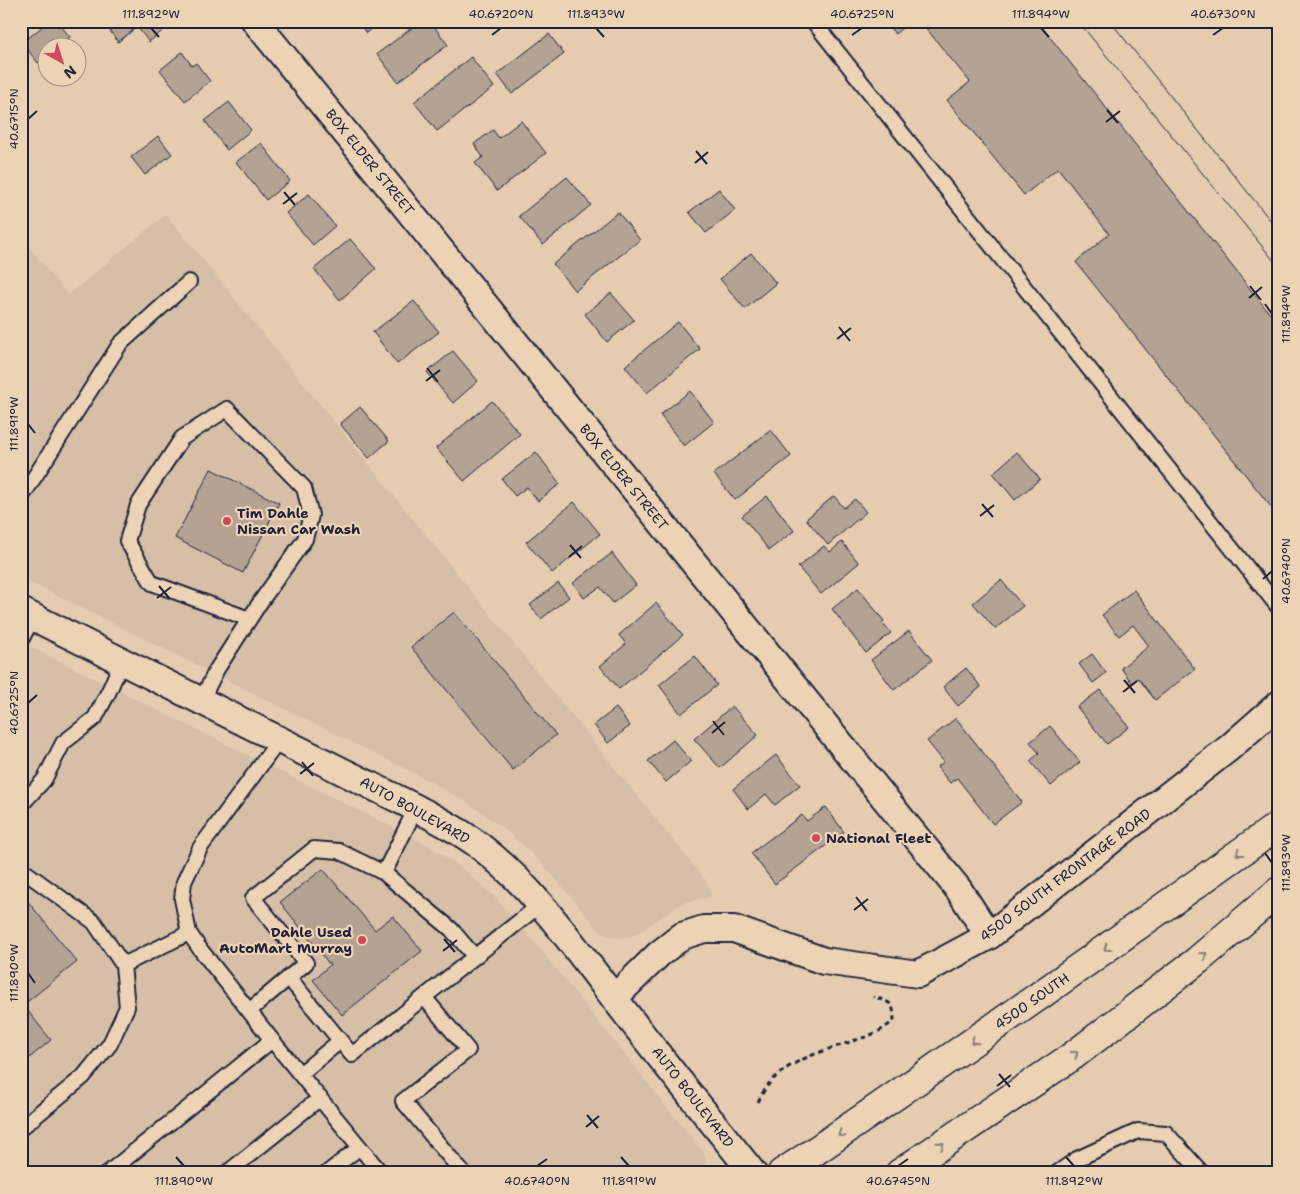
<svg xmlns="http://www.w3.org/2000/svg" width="1300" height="1194" font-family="'Shantell Sans',sans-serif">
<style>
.built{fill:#d6bfa7}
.building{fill:#b4a293;stroke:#22223b}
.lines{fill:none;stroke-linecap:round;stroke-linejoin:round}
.service-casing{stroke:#22223b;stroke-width:18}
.minor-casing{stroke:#22223b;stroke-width:30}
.primary-casing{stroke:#22223b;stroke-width:31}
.path{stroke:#22223b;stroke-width:3;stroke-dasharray:5 4;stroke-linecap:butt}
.service{stroke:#edd3b5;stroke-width:14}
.minor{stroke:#edd3b5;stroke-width:26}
.primary{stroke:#edd3b5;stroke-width:28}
.tram{stroke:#22223b;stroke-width:1}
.oneway{stroke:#887a78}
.ticks{fill:none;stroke:#22223b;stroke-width:2}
.poi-dot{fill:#d1495b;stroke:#edd3b5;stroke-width:2}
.labels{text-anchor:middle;stroke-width:4.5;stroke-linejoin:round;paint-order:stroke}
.street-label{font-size:14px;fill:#22223b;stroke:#edd3b5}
.poi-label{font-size:14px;font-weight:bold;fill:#22223b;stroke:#edd3b5;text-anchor:start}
.neatline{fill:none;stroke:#22223b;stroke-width:2}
.ticks-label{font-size:12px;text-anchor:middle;fill:#22223b}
</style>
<rect width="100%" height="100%" fill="#e5ccb0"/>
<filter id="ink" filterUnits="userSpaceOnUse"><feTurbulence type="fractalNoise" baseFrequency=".02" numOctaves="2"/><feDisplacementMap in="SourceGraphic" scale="10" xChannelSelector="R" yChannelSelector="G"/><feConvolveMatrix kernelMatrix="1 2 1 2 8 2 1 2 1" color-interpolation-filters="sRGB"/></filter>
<g filter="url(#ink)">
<!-- built -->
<path class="built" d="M166,214l541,668 5,15 -13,2 -12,3 -11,5 -36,25 -8,4 -14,2 -14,-4 -7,-6 -31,-37 -27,-31 -29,-26 -22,-17 -22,-15 -42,-24 -403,-200v-341l47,58z
M21,642l409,204 34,24 28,24 40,45 151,188 21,26 2,7 -1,13h-684z"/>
<!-- building -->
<path class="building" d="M49,21h8l13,16 -13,11h-9v7l-10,8 -16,-20z
M114,21h56l2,2 -23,19 -12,-15 -19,15 -11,-15z
M357,21h24l-15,12z
M421,21h9l18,24 -50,37 -21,-28z
M885,21h25l-15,13z
M920,21h117l242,304v192l-203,-255 33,-28 -51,-66 -34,27 -77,-95 23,-18z
M549,34l15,20 -52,40 -15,-20z
M182,52l10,14 4,-3 14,18 -25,20 -25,-31z
M471,57l23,30 -57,44 -23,-29z
M229,102l22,28 -24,20 -22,-29z
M521,121l25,32 -49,38 -22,-28 8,-6 -9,-13 19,-14 6,8z
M158,136l14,18 -27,21 -14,-18z
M261,143l29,38 -24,19 -30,-38z
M567,177l24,28 -48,40 -24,-29z
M719,189l16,21 -29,23 -17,-21z
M309,194l26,32 -22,19 -27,-32z
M618,212l22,28 -65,51 -22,-27z
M350,239l26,30 -36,31 -26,-31z
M751,253l25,30 -31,26 -25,-30z
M611,293l23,27 -27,22 -22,-28z
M414,301l25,31 -42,32 -24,-32z
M678,322l22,27 -53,44 -22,-27z
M453,351l25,30 -25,22 -26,-31z
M690,391l24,31 -30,24 -24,-31z
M492,401l28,33 -56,47 -28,-33z
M360,407l29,34 -20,17 -29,-34z
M771,430l20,26 -56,44 -21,-26z
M536,452l24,32 -22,17 -11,-14 -12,9 -13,-17z
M1017,452l23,27 -25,21 -22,-27z
M211,469l68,34 -36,70 -68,-35z
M767,496l27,35 -25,19 -27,-34z
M834,496l10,12 11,-9 11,13 -38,33 -22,-26z
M574,502l26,32 -48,39 -26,-31z
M842,542l17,21 -38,31 -23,-27 26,-21 6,6z
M612,553l24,32 -23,18 -13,-16 -16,11 -11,-15z
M1001,580l22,26 -28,23 -22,-26z
M558,583l11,14 -28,22 -11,-14z
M858,588l26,33 -2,2 9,10 -25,20 -34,-44z
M1134,590l61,79 -40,31 -17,-22 -6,5 -11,-15 28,-22 -16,-21 -14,11 -17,-21z
M656,603l27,32 -64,54 -19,-23 26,-22 -7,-9z
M454,612l102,123 -43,35 -102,-123z
M909,631l23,29 -38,30 -23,-30z
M1092,654l14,19 -13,10 -14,-19z
M695,656l22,29 -36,29 -22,-29z
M966,668l15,19 -23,19 -15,-19z
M1100,690l29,37 -22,17 -30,-37z
M732,706l26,29 -38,33 -26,-29z
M616,708l14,18 -22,17 -14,-18z
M956,718l66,84 -29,22 -36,-46 -7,5 -13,-16 7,-5 -17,-21z
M1050,726l30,36 -29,24 -21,-25 9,-8 -9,-11z
M673,740l18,21 -25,21 -18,-21z
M776,755l24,30 -25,20 -9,-11 -18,15 -15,-20z
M826,807l18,25 -69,52 -24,-31 51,-38 5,6z
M323,869l52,61 18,-14 29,35 -80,64 -29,-35 17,-15 -50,-63z
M21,893l56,69 -54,43 28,35 -30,25z"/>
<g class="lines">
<defs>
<path id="service" d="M813,21l466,587
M21,498l99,-154 69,-62
M21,640l12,-23
M201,701l16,-32 44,-68 44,-62 6,-24 -7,-27 -77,-79 -45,29 -44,67 -11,36 25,42 97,36
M280,739l-80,109 -16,34 -2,17 7,34 11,16 72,91 109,133
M21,805l23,-25 19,-37 32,-25 14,-27 13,-30
M21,869l73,53 29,43
M384,873l67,56 24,28
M289,978l63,77 72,-58
M249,1011l57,-48 -53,-65 61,-49 25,2 45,22 32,-65
M300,1074l40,-33
M21,1128l62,-51 27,-33 17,-37 -4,-42 66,-32
M108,1173l164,-133
M227,1173l93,-75
M327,1173l33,-26
M463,1173l-60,-72 65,-51 -44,-53 117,-93
M1057,1173l20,-14 61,-28 28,2 36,40"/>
<path id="minor" d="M255,21l704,869 30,46
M21,611l395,197c22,12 45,23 65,39 54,42 91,97 133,151 45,59 92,116 139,175
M614,998l45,-44 23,-18 22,-7h30l90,32 94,13 71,-38 240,-188 50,-44"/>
<path id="primary" d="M782,1173l32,-21 225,-156 240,-171
M900,1173l174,-118 124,-95 81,-69"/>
</defs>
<!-- service casing -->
<use href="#service" class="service-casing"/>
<!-- minor casing -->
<use href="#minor" class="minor-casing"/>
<!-- primary casing -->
<use href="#primary" class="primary-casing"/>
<!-- path -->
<path class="path" d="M758,1102c3,-6 6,-12 10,-17 18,-24 58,-35 85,-44 16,-5 29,-9 41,-21 0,-19 -5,-18 -21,-23"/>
<!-- service -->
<use href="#service" class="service"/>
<!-- minor -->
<use href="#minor" class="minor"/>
<!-- primary -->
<use href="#primary" class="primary"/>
<!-- tram -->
<path class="tram" d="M1078,21l201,246
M1110,21l169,210"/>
</g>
<!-- one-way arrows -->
<defs><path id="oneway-chevron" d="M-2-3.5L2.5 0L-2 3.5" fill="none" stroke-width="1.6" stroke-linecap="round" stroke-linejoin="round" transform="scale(1.25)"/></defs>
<g class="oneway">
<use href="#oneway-chevron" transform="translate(1239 853) rotate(144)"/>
<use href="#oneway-chevron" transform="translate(1107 948) rotate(144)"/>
<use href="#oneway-chevron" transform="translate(1204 955) rotate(-40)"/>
<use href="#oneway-chevron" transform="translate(974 1041) rotate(145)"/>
<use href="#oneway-chevron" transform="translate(1075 1054) rotate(-36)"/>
<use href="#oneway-chevron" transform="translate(841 1134) rotate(145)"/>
<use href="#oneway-chevron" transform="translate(941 1145) rotate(-34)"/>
</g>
</g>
<!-- ticks -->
<path class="ticks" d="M151,28l8,9M596,28l8,9M1041,28l8,9M492,35l9,-7M852,35l10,-7M1213,35l10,-7M1107,110l11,13M28,119l9,-8M1106,122l14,-11M696,151l11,13M695,163l13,-11M284,192l11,13M283,204l14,-11M1250,286l11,14M1249,298l13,-11M1265,304l7,10M839,327l11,14M837,339l14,-11M427,368l11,14M426,381l14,-11M28,424l7,9M982,504l11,13M980,516l14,-11M570,545l11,13M569,557l13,-11M1263,579l9,-8M159,586l11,13M157,598l14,-11M1124,680l11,13M1123,692l14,-11M28,703l9,-8M713,721l11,14M712,733l13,-11M302,762l11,14M300,774l14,-11M1265,853l7,10M856,897l11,14M854,910l14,-11M444,939l11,13M443,951l14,-11M28,973l7,10M999,1074l11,13M997,1086l14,-11M587,1115l11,13M586,1127l13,-11M176,1157l8,9M621,1157l8,9M1066,1157l8,9M537,1166l10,-7M898,1166l10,-7"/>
<!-- markers -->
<g class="poi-dot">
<circle cx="227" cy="521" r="5"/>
<circle cx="816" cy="838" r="5"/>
<circle cx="362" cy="940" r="5"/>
</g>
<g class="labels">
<!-- street labels -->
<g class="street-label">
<text transform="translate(370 162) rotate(51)" y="5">BOX ELDER STREET</text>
<text transform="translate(624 477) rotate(51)" y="5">BOX ELDER STREET</text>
<text transform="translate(415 810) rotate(29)" y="5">AUTO BOULEVARD</text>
<text transform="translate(1065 875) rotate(-37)" y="5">4500 SOUTH FRONTAGE ROAD</text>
<text transform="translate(1032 1001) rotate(-35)" y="5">4500 SOUTH</text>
<text transform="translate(693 1097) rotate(52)" y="5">AUTO BOULEVARD</text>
</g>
<!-- poi labels -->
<g class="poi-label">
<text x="237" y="518">Tim Dahle<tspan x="237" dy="16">Nissan Car Wash</tspan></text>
<text x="826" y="843">National Fleet</text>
<text x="352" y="937" text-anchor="end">Dahle Used<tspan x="352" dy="16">AutoMart Murray</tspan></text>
</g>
</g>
<!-- margin -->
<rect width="1300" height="1194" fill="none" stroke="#edd3b5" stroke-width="55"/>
<!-- north arrow -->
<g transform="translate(62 62) rotate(141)"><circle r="24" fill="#edd3b5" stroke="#9c8c84"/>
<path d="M0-4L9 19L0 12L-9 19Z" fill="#d1495b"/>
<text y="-8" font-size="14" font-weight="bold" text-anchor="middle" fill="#22223b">N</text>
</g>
<rect x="28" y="28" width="1244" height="1138" class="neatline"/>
<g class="ticks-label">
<text x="151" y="18">111.892°W</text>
<text x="501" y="18">40.6720°N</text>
<text x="596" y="18">111.893°W</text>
<text x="862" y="18">40.6725°N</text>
<text x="1041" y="18">111.894°W</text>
<text x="1223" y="18">40.6730°N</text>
<text transform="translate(14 119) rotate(-90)" y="4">40.6715°N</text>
<text transform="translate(1286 314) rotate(-90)" y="4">111.894°W</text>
<text transform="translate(14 424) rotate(-90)" y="4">111.891°W</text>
<text transform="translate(1286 571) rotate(-90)" y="4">40.6740°N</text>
<text transform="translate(14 703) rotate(-90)" y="4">40.6725°N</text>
<text transform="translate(1286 863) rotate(-90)" y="4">111.893°W</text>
<text transform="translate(14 973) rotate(-90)" y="4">111.890°W</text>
<text x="184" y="1185">111.890°W</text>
<text x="537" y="1185">40.6740°N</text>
<text x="629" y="1185">111.891°W</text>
<text x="898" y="1185">40.6745°N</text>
<text x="1074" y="1185">111.892°W</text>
</g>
</svg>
